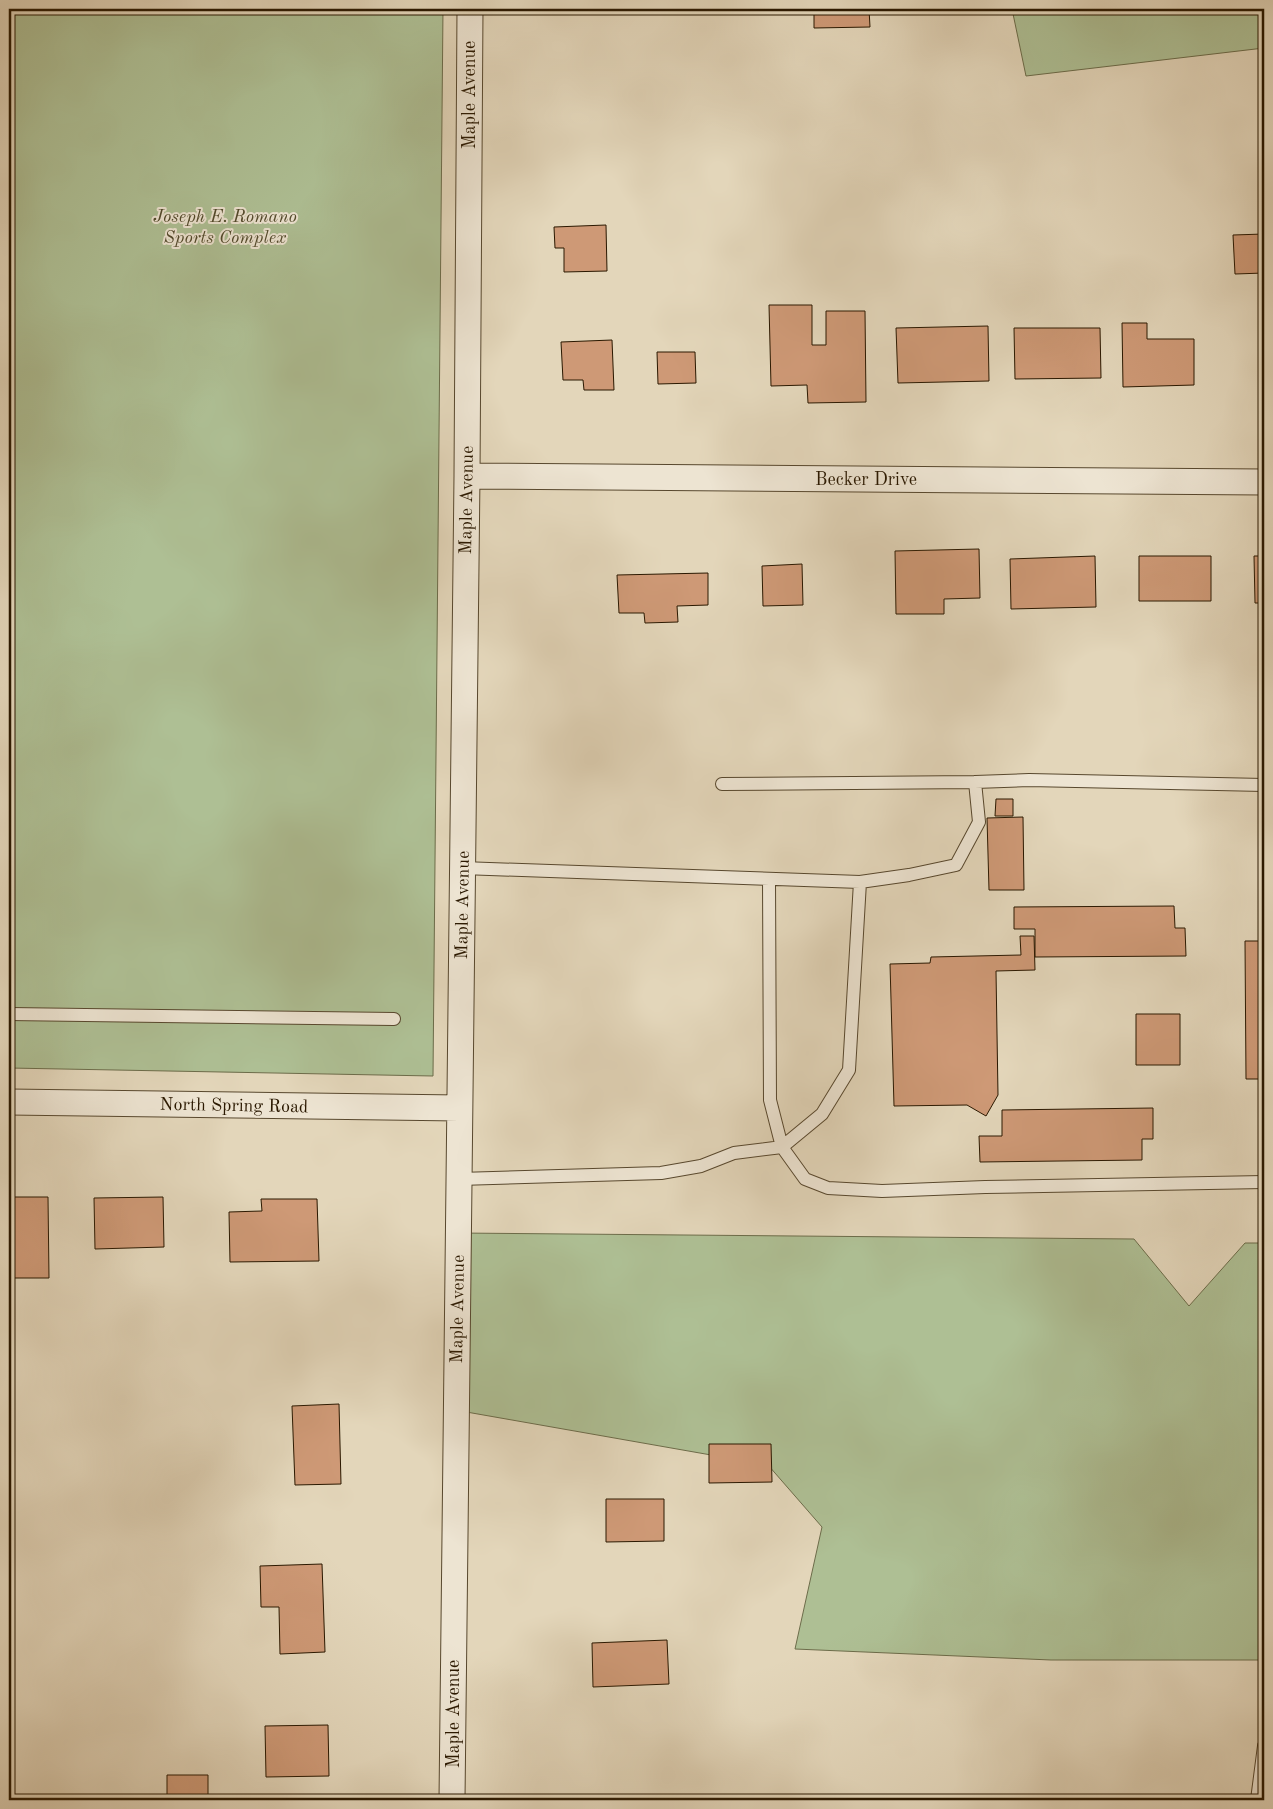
<svg xmlns="http://www.w3.org/2000/svg" width="1273" height="1809" font-family="'Old Standard TT',serif">
<style>
.green{fill:#aebf94;stroke:#6c6c4a}
.building{fill:#ce9976;stroke:#2a1800}
.lines{fill:none;stroke-linecap:round;stroke-linejoin:round}
.lane-casing{stroke:#58482e;stroke-width:14}
.street-casing{stroke:#58482e;stroke-width:27}
.lane{stroke:#ede4d2;stroke-width:12}
.street{stroke:#ede4d2;stroke-width:25}
.labels{text-anchor:middle;stroke-width:4;stroke-linejoin:round;paint-order:stroke}
.street-label{font-size:18px;fill:#2a1800;stroke:#ede4d2}
.park-label{font-size:18px;font-style:italic;fill:#524a2c;stroke:#ede4d2}
</style>
<rect width="100%" height="100%" fill="#e3d6ba"/>
<filter id="stains"><feTurbulence type="fractalNoise" baseFrequency=".004" numOctaves="4"/><feColorMatrix values="0 0 0 0 .2 0 0 0 0 .09 0 0 0 0 .02 0 0 0 .5 -.17"/></filter>
<radialGradient id="worn" r=".72"><stop offset=".6" stop-color="#630" stop-opacity="0"/><stop offset="1" stop-color="#630" stop-opacity=".3"/></radialGradient>
<!-- green -->
<path class="green" d="M9,9h434l-10,1067 -424,-8z
M1012,9h252v39l-238,28z
M457,1233l677,6 55,67 56,-63h19v417h-213l-256,-11 27,-122 -54,-62 -313,-55z"/>
<!-- building -->
<path class="building" d="M814,9h55l1,18 -56,1z
M606,225l1,46 -43,1v-24h-9l-1,-21z
M1264,234v39l-29,1 -2,-39z
M769,305h43v40h14v-34h39l1,91 -58,1 -1,-18 -36,1z
M1122,323h25v16h47v46l-71,2z
M988,326l1,55 -91,2 -2,-55z
M1014,328h86l1,50 -86,1z
M612,340l2,50h-30l-1,-10h-20l-2,-38z
M657,352h38l1,31 -38,1z
M979,549l1,49 -36,1v15h-48l-1,-63z
M1095,556l1,51 -85,2 -1,-50z
M1139,556h72v45h-72z
M1254,556h10v47h-9z
M802,564l1,41 -40,1 -1,-40z
M708,573v32l-31,1 1,16 -33,1 -1,-10h-25l-2,-38z
M996,799h17v17h-18z
M1023,817l1,73h-35l-2,-72z
M1174,906l1,22h10l1,28 -151,1v-28h-21v-22z
M1020,936h14l1,34 -39,1 2,124 -12,21 -19,-11 -73,1 -4,-142 40,-1 1,-6 90,-2z
M1245,941h19v138h-18z
M1136,1014h44v51h-44z
M1153,1108v31h-11v21l-162,2 -1,-26h23v-26z
M9,1197h39l1,81h-40z
M163,1197l1,50 -69,2 -1,-51z
M261,1199h56l2,62 -89,1 -1,-50 33,-1z
M339,1404l2,80 -46,1 -3,-79z
M709,1444h62l1,38 -63,1z
M606,1499h58v42l-58,1z
M322,1564l3,88 -45,2 -1,-47h-18l-1,-41z
M667,1640l2,44 -76,3 -1,-44z
M328,1725l1,51 -63,1 -1,-51z
M167,1775h41v25h-41z"/>
<g class="lines">
<defs>
<path id="lane" d="M722,784l253,-2
M462,868l398,14
M769,879l1,221 12,47 23,32 23,9 54,3 103,-4 279,-5
M9,1014l385,5
M459,1179l202,-6 40,-7 33,-13 48,-6 40,-33 27,-44 11,-188 49,-7 47,-10 23,-43 -4,-40 54,-2 235,5
M1257,1800l7,-54"/>
<path id="street" d="M467,476l797,6
M9,1102l450,6
M452,1800l15,-1324 3,-467"/>
</defs>
<!-- lane casing -->
<use href="#lane" class="lane-casing"/>
<!-- street casing -->
<use href="#street" class="street-casing"/>
<!-- lane -->
<use href="#lane" class="lane"/>
<!-- street -->
<use href="#street" class="street"/>
</g>
<g class="labels">
<!-- street labels -->
<g class="street-label">
<text transform="translate(469 95) rotate(-90)" y="6">Maple Avenue</text>
<text x="866" y="485">Becker Drive</text>
<text transform="translate(466 500) rotate(-89)" y="6">Maple Avenue</text>
<text transform="translate(462 905) rotate(-89)" y="6">Maple Avenue</text>
<text transform="translate(234 1105) rotate(1)" y="6">North Spring Road</text>
<text transform="translate(457 1309) rotate(-89)" y="6">Maple Avenue</text>
<text transform="translate(453 1714) rotate(-90)" y="6">Maple Avenue</text>
</g>
<!-- park labels -->
<g class="park-label">
<text x="225" y="222">Joseph E. Romano<tspan x="225" dy="21">Sports Complex</tspan></text>
</g>
</g>
<!-- margin -->
<rect width="1273" height="1809" fill="none" stroke="#e3d6ba" stroke-width="30"/>
<rect x="10" y="10" width="1253" height="1789" fill="none" stroke="#2a1800" stroke-width="2.5"/>
<rect x="15" y="15" width="1243" height="1779" fill="none" stroke="#2a1800"/>
<rect width="100%" height="100%" filter="url(#stains)"/>
<rect width="100%" height="100%" fill="url(#worn)"/>
</svg>
